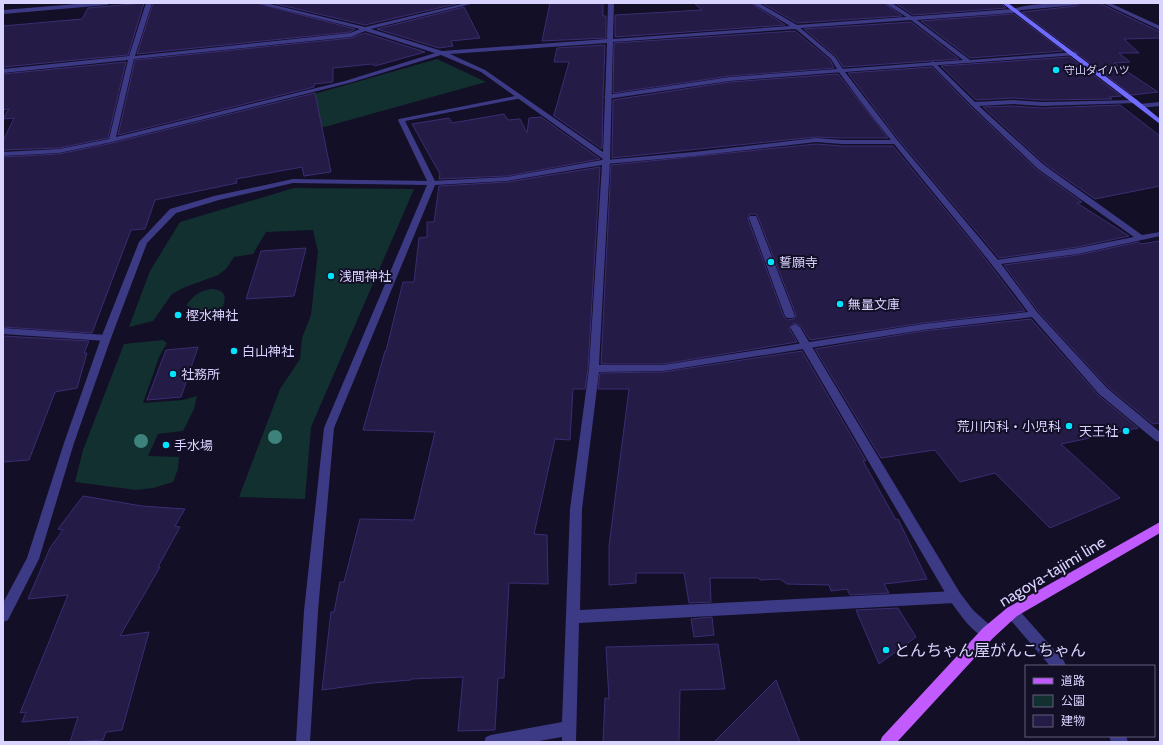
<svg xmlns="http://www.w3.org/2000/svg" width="1163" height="745" font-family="Cabin,'Noto Sans JP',sans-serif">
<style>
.green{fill:#12302f}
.building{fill:#241b47;stroke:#3b2d73;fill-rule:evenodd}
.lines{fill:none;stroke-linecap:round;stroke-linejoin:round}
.lane{fill:#3d3a85;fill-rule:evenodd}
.street{fill:#3d3a85;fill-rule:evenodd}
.secondary{fill:#6f6bff;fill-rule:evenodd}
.primary{fill:#c25bff;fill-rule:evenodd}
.tree{fill:#3d827b}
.poi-dot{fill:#00e5ff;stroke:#130f26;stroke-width:1.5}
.labels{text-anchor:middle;stroke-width:4;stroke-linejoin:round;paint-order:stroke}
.far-poi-label{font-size:11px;fill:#d9d4ff;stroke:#130f26;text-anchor:start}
.poi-label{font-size:13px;fill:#d9d4ff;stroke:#130f26;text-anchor:start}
.near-street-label{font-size:16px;fill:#d9d4ff;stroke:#130f26}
.near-poi-label{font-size:16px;fill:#d9d4ff;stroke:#130f26;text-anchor:start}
</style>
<rect width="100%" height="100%" fill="#130f26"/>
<!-- green -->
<path class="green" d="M437,59l49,23 -158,44 -74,12 -13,-23z
M294,188l120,1 -103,238 -6,72 -66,-2 41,-108 20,-30 2,-21 9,-23 7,-63 -5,-22 -47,2 -13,22 -19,3 -8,12 -8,6 -35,13 -11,6 -19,27 -24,6 21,-56 30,-49z
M211,289c22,1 12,16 7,30l-32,3 5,-15 -5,-1c6,-10 14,-15 25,-17z
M163,340l4,3 -8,14 -16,46 40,-3 14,-4 -3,13 -11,22 -25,3 -10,22 31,1 -1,12 -5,13 -20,6 -17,2 -61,-8 8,-32 41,-106z"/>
<!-- building -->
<path class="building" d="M144,3l-16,52 -125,12v-41l79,-7 6,-11z
M153,3h103l99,26 -5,3 -213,22z
M272,3h188l-95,22z
M550,3h53v13h3v22l-64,3z
M694,3h57l34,22 -170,12v-22l87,-5z
M762,3h122l18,13 -105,7z
M895,3h106l5,5 -93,7z
M1081,3h18l61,29v6l-36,1 15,14h-20l11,9 -16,1 44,29 -26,3 -54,-41v-2l-4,-1 -52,-39 55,-6z
M464,7l16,31 -29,3 2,5 -14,2 -62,-19z
M1012,14h2l49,37 -93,7 -49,-37z
M911,22l48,37 -116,8 -7,-11 -32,-27z
M795,31l35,29 4,8 -104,8 -117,17 1,-50z
M365,33l60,19 -50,14 -3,-2 -39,4v14l-19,2v3l-196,48 17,-75 216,-22z
M605,45l-2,52 -1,52 -49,-34h1l15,-53h-15l3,-14z
M1070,57l51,39 -12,1 3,2 -70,1 -29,-2 -37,2 -35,-34z
M126,62l-18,76 -49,10 -56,2v-9l11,-23 -11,1 6,-10 -6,1v-36z
M932,67l38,39 67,64 45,32 -5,1 52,33 -51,11 -79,11 -100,-118 -51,-67z
M838,74l50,64h-46l-26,-1 -204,21 1,-58 117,-18z
M315,93l16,79 -27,4 -2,-9 -66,12 1,4 -82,17 -10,29 -14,1 -39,103 -89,-6v-170l56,-3 53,-11z
M1120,105l40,31v50l-65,13 -50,-35 -62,-57 30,-1 29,2z
M504,114l4,6 12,-1 7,14 2,-15 12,-1 59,42 -93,17 -68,3 1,-5 -28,-50 37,-6 3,5z
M816,144l26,2h51l87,106 45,59 -102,12 -113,17 -9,-14 -7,-3 -5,5 8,14 -134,22h-62l10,-199zM750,214h6l2,3 38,98 -2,4 -7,1 -3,-3 -36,-98z
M600,167l-12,202 -3,20h-12l-3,51 -15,-1 -21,95 13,1 1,49 -39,-1 -5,95h-6l-3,52 -37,1 5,-54 -52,2v1l-38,3 -51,7 9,-78h3l6,-30h4l16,-63 54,1 21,-88 -72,-2 22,-79h1l17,-69h11l5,-44 8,-1v-15h7l5,-36 68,-4z
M1160,241v182l-7,1 -45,-37 -70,-76 -34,-46 74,-10 60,-13 3,2z
M306,248l-12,48 -48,3 15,-48z
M1031,319l67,76 40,33 -77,16 59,54 -70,30 -55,-55 -35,9 -25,-32 -54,8 -66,-109 108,-18z
M3,336l86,5 -5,12h3l-10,35 -22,4 -26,68 -26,2z
M198,347l-17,50 -34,3 19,-50z
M802,351l64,110h-3l33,59 2,-1 29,60 -43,5 5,9 -39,2 -3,-6 -16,2 -2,-6 -42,-1 -7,-5 -20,1 -1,-2h-49l1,24 -22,1 -5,-30h-48v10l-27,2v-39l20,-157h-31l2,-16 63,-1z
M83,496l59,10 43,3 -10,17 5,1 -22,40h2l-40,69 29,-4 -27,98 -16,2 -3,8 -33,2 8,-25 -56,5 4,-10 -6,1 48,-118 -40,4 22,-51 13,-18 -5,-1z
M898,608l18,29 -37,27 -23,-54z
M712,617l2,18 -20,2 -3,-18z
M718,644l7,45 -45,1 -1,52h-76l2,-44 4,1 -3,-52z
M776,680l24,62h-86z"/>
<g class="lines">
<!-- lane -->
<path class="lane" d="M885,3h7l24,16 -5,1z
M798,26l37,31 9,14 -1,1 -113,9 -123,18 -3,-2 3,-2 123,-18 107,-8 -6,-10 -35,-30v-2z
M933,61l42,41 38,-2 29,2 95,-2 1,1 -3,2 -93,3 -29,-2 -34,2 65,59 98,70 18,-3v4l-82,18 -85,11 -1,-2 1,-2 3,-1 82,-12 56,-11 -96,-68 -67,-64 -40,-41 -1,-1z
M520,95l2,1v2l-117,23 31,62 -1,2h-6l-31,-65 1,-1z
M816,138l26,2h54l3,2 -3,2h-54l-26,-2 -122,14 -88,8 -4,-2 4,-2 88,-8z
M750,216h6l1,2 38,98 -2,2h-6l-2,-2 -36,-98z
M795,324l5,3 160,266 13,17 20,18 2,5 -2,5 -5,1c-16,-6 -28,-25 -38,-38l-160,-274z
M3,328l103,7 5,3 -5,3 -103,-7z"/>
<!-- street -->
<path class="street" d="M89,3h21l-3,2 -104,9v-4z
M146,3h6l-17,53 215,-23 10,-4 -103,-26h9l99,24 101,-24h9l-104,26 71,22 165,-12 1,-36h6l-1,36 177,-13 -38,-23h7l38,22 215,-16c21,-6 45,-6 68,-6l-3,2 -55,5 -10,3 -95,7 53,40 105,-8 2,1v2l-232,17 53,69 101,120 38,51 70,76 53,44v10l-4,-1 -57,-47 -67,-77 -109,13 -260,41 -64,1 -17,137 -2,101 375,-19 5,2 1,4 -1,4 -5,2 -376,20 -3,119h-14v-5l-29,5h-49l2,-5 5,-2 71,-13 8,-213 19,-140 13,-204 -95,16 -72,4 -101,243 -16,183 -8,131h-14l8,-131 20,-183 103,-243 -134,-2 -74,17 -43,13 -29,30 -36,95 -37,105 -35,116 -31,61 -5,2v-19l24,-45 37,-115 37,-105 38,-96 31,-33 44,-13 79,-17 139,2 75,-4 95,-17 1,-1 -122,-87 -40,-17 -92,28 -237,59 -53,11 -56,3v-4l56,-3 50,-10 19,-79 -125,13v-4l126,-13zM911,20l52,40 -122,9 -3,2c60,83 129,158 190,241l-105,12 -260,41h-64l11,-203 3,-120 182,-13 3,1 3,-2zM365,31l70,22 -90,28 -229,56 18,-78 217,-22zM607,43l-4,109 -118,-82 -35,-16z
M1103,3h7l50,23v4z
M1160,102v4l-20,2 -3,-2 3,-2z
M1012,606l5,2 47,53 2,5h-16l-43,-50 -2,-4 2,-4z
M1109,736h17l2,6h-17z"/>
<!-- secondary -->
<path class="secondary" d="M1002,3h6l129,97 23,19v5z"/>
<!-- primary -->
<path class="primary" d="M1160,522v11l-143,83 -24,22 -96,104h-17l2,-5 101,-109 24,-20z"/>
</g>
<!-- trees -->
<g class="tree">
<circle cx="275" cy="437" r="7"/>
<circle cx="141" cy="441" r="7"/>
</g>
<!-- markers -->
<g class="poi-dot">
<circle cx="1056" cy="70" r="4"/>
<circle cx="771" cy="262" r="4"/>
<circle cx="331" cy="276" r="4"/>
<circle cx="840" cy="304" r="4"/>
<circle cx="178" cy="315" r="4"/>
<circle cx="234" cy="351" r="4"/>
<circle cx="173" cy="374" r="4"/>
<circle cx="1069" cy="426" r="4"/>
<circle cx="1126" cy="431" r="4"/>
<circle cx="166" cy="445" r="4"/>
<circle cx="886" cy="650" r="4"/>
</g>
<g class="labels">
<!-- far-poi labels -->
<g class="far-poi-label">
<text x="1064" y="74">守山ダイハツ</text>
</g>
<!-- poi labels -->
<g class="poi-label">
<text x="779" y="267">誓願寺</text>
<text x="339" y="281">浅間神社</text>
<text x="848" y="309">無量文庫</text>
<text x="186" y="320">樫水神社</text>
<text x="242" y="356">白山神社</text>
<text x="181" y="379">社務所</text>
<text x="1061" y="431" text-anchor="end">荒川内科・小児科</text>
<text x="1118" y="436" text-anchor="end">天王社</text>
<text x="174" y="450">手水場</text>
</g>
<!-- near-street labels -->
<g class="near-street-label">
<text transform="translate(1052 571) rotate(-31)" y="6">nagoya-tajimi line</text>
</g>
<!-- near-poi labels -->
<g class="near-poi-label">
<text x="894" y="656">とんちゃん屋がんこちゃん</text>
</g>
</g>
<!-- border -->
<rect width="1163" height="745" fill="none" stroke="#d9d4ff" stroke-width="8"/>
<!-- legend -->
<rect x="1025" y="665" width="130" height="72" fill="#130f26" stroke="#625e7d"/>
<rect x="1033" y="678" width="20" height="6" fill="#c25bff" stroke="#625e7d"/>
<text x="1061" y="685" font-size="12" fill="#d9d4ff">道路</text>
<rect x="1033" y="695" width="20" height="12" fill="#12302f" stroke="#625e7d"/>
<text x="1061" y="705" font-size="12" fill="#d9d4ff">公園</text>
<rect x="1033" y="715" width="20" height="12" fill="#241b47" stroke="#625e7d"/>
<text x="1061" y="725" font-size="12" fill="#d9d4ff">建物</text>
</svg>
